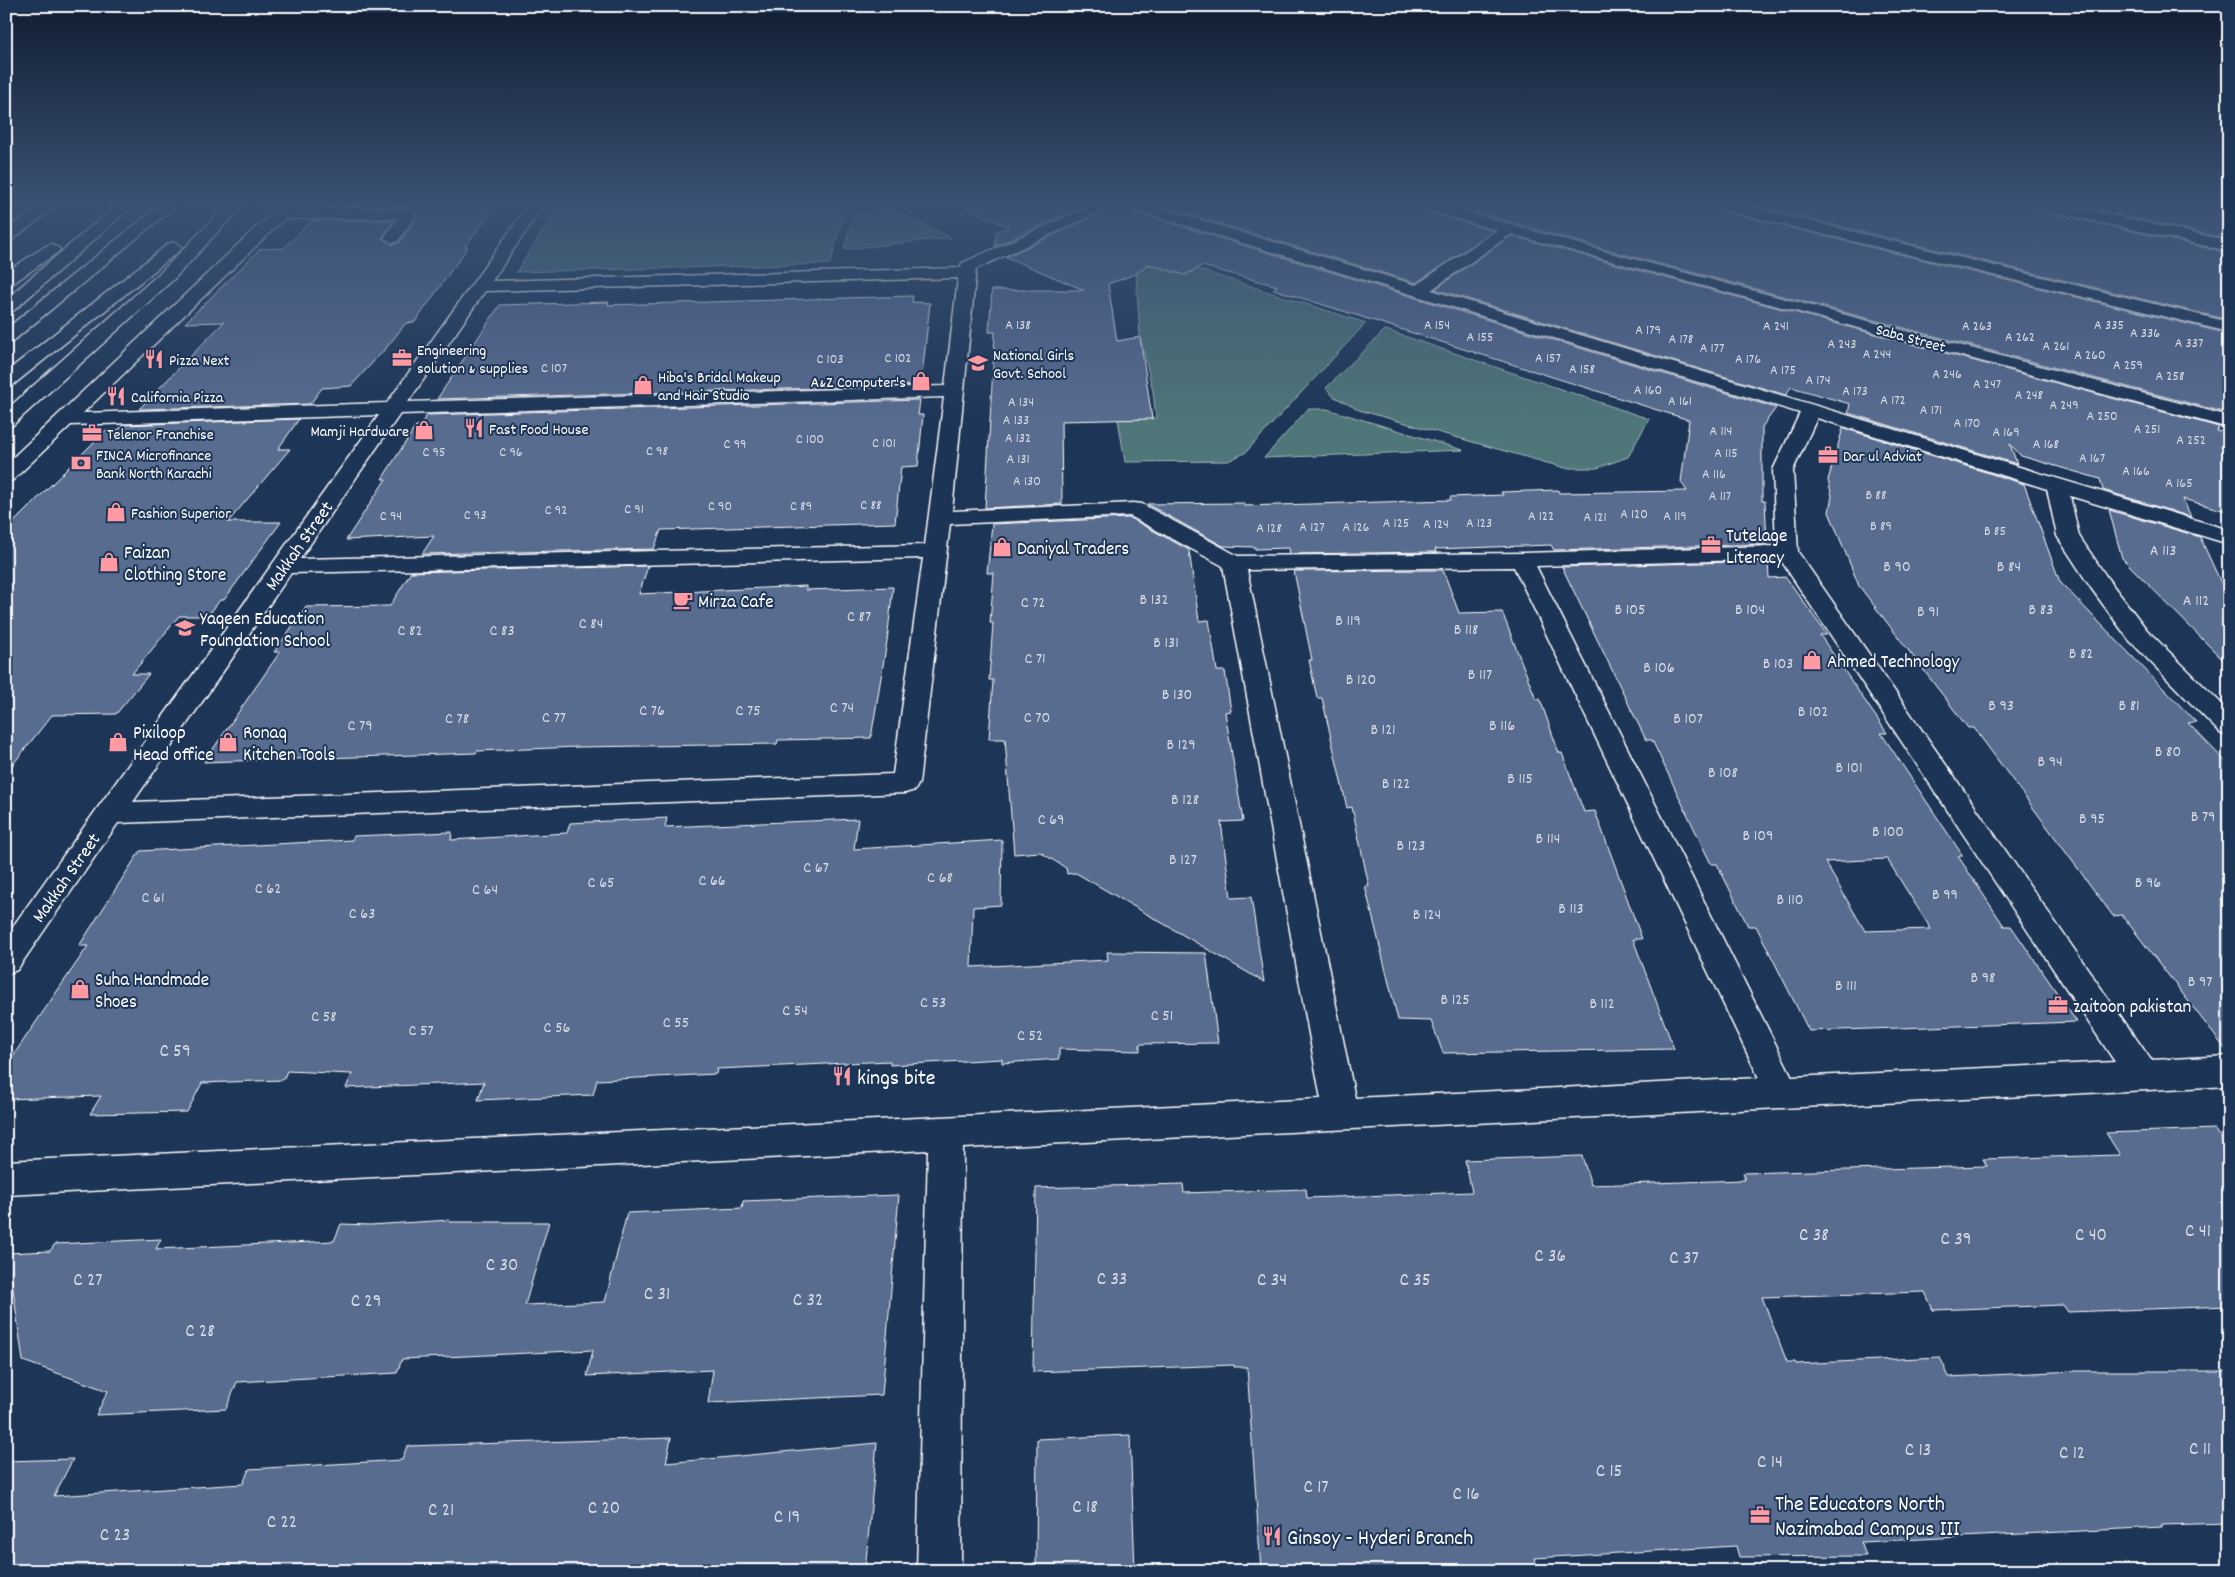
<svg xmlns="http://www.w3.org/2000/svg" width="2235" height="1577" font-family="Dekko,sans-serif">
<style>
.green{fill:#507678;stroke:#a8babc}
.building{fill:#596c90;stroke:#fff;fill-rule:evenodd}
.lines{fill:none;stroke-linecap:round;stroke-linejoin:round}
.minor-casing{stroke:#fff;stroke-width:3}
.major-casing{stroke:#fff;stroke-width:3}
.minor{fill:#1d3557;fill-rule:evenodd}
.major{fill:#1d3557;fill-rule:evenodd}
.labels{text-anchor:middle;stroke-width:4;stroke-linejoin:round;paint-order:stroke}
.far-number-label{font-size:14px;fill:#d6dae3}
.far-street-label{font-size:16px;fill:#fff;stroke:#1d3557}
.far-poi-label{font-size:16px;fill:#fff;stroke:#1d3557;text-anchor:start}
.number-label{font-size:16px;fill:#d6dae3}
.poi-label{font-size:19px;fill:#fff;stroke:#1d3557;text-anchor:start}
.street-label{font-size:19px;fill:#fff;stroke:#1d3557}
.near-number-label{font-size:19px;fill:#d6dae3}
.near-poi-label{font-size:22px;fill:#fff;stroke:#1d3557;text-anchor:start}
</style>
<rect width="100%" height="100%" fill="#1d3557"/>
<filter id="ink" filterUnits="userSpaceOnUse"><feTurbulence type="fractalNoise" baseFrequency=".02" numOctaves="2"/><feDisplacementMap in="SourceGraphic" scale="10" xChannelSelector="R" yChannelSelector="G"/><feConvolveMatrix kernelMatrix="1 2 1 2 8 2 1 2 1" color-interpolation-filters="sRGB"/></filter>
<g filter="url(#ink)">
<!-- green -->
<path class="green" d="M561,203h286l-17,61 -314,8z
M891,209l61,29 -108,11 10,-35z
M1148,264l37,11 12,-6 169,54 -121,130 -17,8 -103,1 -7,-43 38,-1 -3,-27 -13,-54 -4,-63z
M1385,330h1l263,89 -21,38 -31,11h-32l-206,-58 -26,-14 -7,-8z
M1308,409h19l136,41 -199,8z"/>
<!-- building -->
<path class="building" d="M328,203h170l-33,44h3l-53,75 -9,1 -19,24 -36,39 -29,2 -12,16 -171,5 85,-87 -39,1 75,-74 24,-1 27,-27 83,-1 -12,18 11,7 7,-3 18,-27 -5,-6 -6,-3 -82,1z
M955,203h136l-96,43 1,-14 13,-5z
M1152,203h258l3,5 80,23 -77,52z
M1445,203h258l9,6 517,125v60l-6,18 -619,-163z
M1743,203h280l9,6 197,44v67z
M2066,203h163v36z
M1119,205l2,3 655,200 -14,19v74h3l2,43 -213,6 -3,-5 -116,4 1,3 -146,2 -1,-6 -34,1v-2l-32,-1 -76,-42 97,-1v3l207,-6 -1,-3 53,-2 -2,-3 57,-2 1,3 128,-2 -6,-9 8,-62 -416,-131 4,-3 -75,-20 -17,9 -37,-11 -12,10 -28,10 9,57 23,-4 12,82 -91,2 1,83 -77,4 10,-176h-6l3,-42h92l-78,-33z
M1511,236l708,191 -2,4 12,3v78l-46,-13 8,18 -88,-27 -3,-11 -79,-23 -11,-12 7,20 -169,-51 2,-9 -59,-17 -5,8 -351,-106z
M913,296l-1,6 18,1 -9,82 -484,14 63,-94 109,-3 -1,3z
M920,400l-2,15h5l-5,51 -17,1 -6,56 -234,7 -7,19 -232,5 12,-18 -88,4 40,-61h-4l34,-53 4,-1 7,-10z
M299,419l-21,30h12l-62,73h53l-57,78h-4l-12,16h-29l-47,58h17l-33,40 -64,1 -46,58v-243l99,-99 13,-1 5,-5z
M1843,428l181,56 36,98 136,140 -8,1 41,42v289l-107,-139 -9,1 -139,-188h-6l-109,-142 -30,-74 3,-16 -4,-16z
M2109,510l91,27 22,48 7,1v80l-107,-108z
M1130,518l59,32 10,71 10,-1 8,51h8l6,40 -6,1 18,109 -22,1 10,76 20,-1 13,85 -188,-109 -9,1 -1,-6 -26,-16 -26,2 -9,-115h-16l4,-59h-4l4,-57h-3l4,-50h-7l5,-49z
M1768,561l1,17 17,-1 41,58h-7l67,98h-6l82,123h-5l46,70h7l66,96 -268,9 -53,-105h-8l-31,-62h-6l-59,-124h-6l-84,-173zM1887,859l44,70 -66,2 -40,-69z
M648,566l-9,28 167,-8v4l87,-3 -6,54 -16,97 -93,2 -1,4 -199,3 -101,4 -1,2 -272,9 76,-110h-6l32,-45 84,-1 21,-34z
M1443,570l16,43 43,-1 34,87h4l19,54h3l22,59 11,-1 47,128h-9l41,110 -231,4 -12,-32 -33,-1 -33,-134h4l-17,-79 -5,1 -25,-110h-5l-8,-38h3l-18,-89z
M667,818l-2,9 193,-8 -4,30 148,-9 -1,65 -28,2 -2,60 137,-7 -1,-8 99,1 12,90 -78,1v7l-81,-2v10l-57,4v-4l-112,6v-4l-173,8 -1,5 -119,6 -4,15 -115,5 6,-18 -138,6 6,-14 -65,-3 -4,9 -81,3 -15,29 -97,2 11,-18 -95,3v-33l82,-120h-9l61,-95 212,-11 2,-4 98,-4 -1,8 116,-7 3,-10z
M2214,1129l15,21v156l-161,6 -5,-7 -130,5 -8,-18 -163,5 25,65h8l1,2 144,-7 9,20 127,-6h153v152l-68,2 1,2 -301,15 5,14 -127,1 -3,-11 -201,12 3,13h-277l-14,-204h-13v-2l-201,7 3,-184 147,-4 1,9 122,-4 1,9 165,-6 -7,-32 117,-4 9,29 154,-5 -2,-7 244,-7 -4,-7 137,-4 -14,-22z
M899,1195l-17,200 -174,8 5,-33 -126,6 6,-26 -191,9 -5,14 -160,9 -11,27 -130,6 12,-24 -85,-30 -15,-108 42,-2 5,-7 106,-5 -5,10 178,-8 7,-17 29,1 80,-5 -1,2h100l-24,83 80,-3 22,-89 115,-5 1,-7z
M1130,1435l5,136h-99l1,-132z
M671,1438l-5,25 211,-20 -12,128h-859v-110l67,-2 -19,37 189,-12 6,-15 153,-9 5,-14z"/>
<g class="lines">
<defs>
<path id="minor" d="M43,203h17l-48,37 -6,2v-12z
M162,203h17l-167,139 -6,1v-14z
M282,203h16l-5,6 114,-1 5,2 4,5 -18,26 -6,2 -8,-5 14,-20 -114,1 -201,194 304,-10 143,-200h15l-53,78 468,-13 2,-5 135,-60h21l-142,66 -24,242 182,-8 8,1 96,52 284,-3 254,-7 -3,-76 27,-57 -678,-207 -2,-3h24l272,82 81,-55 -83,-24 -2,-3h25l166,48 626,165v12l-718,-194 -80,56 798,240v14l-159,-48 9,40 29,43 39,51 82,81v25l-9,-3 -91,-93 -38,-52 -34,-52 -10,-47 -230,-71 -24,52 5,82 353,508 78,-4v30l-1266,62 -2,423h-44l11,-421 -922,45v-34l1315,-62 -98,-533 -93,-50 -180,8 -31,259 -4,7 -10,3 -787,30 -101,147 -11,4v-38l373,-521 -308,10 -58,55 -7,2v-18zM958,278l-13,108 -537,16 77,-111zM944,397l-19,148 -625,14 100,-145zM923,558l-30,216 -760,28 158,-229zM1780,559l335,503 -323,15 -256,-511zM1514,567l245,511 -404,20 -108,-528z
M1705,203h28l496,119v10l-517,-125z
M2025,203h30l174,38v10l-197,-44z"/>
<path id="major" d="M119,203h17l-124,109 -6,1v-14z
M229,203h16l-71,76 -161,146 -7,2v-17l156,-139z
M174,242l8,5 -2,3 -167,135 -7,2v-15l162,-128z
M52,244l8,5 -2,3 -46,32 -6,1v-13l40,-26z"/>
</defs>
<!-- minor casing -->
<use href="#minor" class="minor-casing"/>
<!-- major casing -->
<use href="#major" class="major-casing"/>
<!-- minor -->
<use href="#minor" class="minor"/>
<!-- major -->
<use href="#major" class="major"/>
</g>
</g>
<!-- sky -->
<linearGradient id="sky" x2="0" y2="1"><stop stop-color="#101d30"/><stop offset="0.48" stop-color="#3a5174"/><stop offset="1" stop-color="#3a5174" stop-opacity="0"/></linearGradient>
<rect width="2235" height="424" fill="url(#sky)"/>
<!-- icons -->
<defs>
<symbol id="office-bare" viewBox="-9 -9 18 18"><path d="M-6-3h4V-5.5h4V-3h4V5H-6ZM-1-4.5V-3h2v-1.5ZM-6 0V1H6V0Z" fill="#ff9aa2" stroke="#1d3557" stroke-width="2.5" paint-order="stroke"/></symbol>
<symbol id="restaurant-bare" viewBox="-9 -9 18 18"><path d="M-5-6h1v4h1v-4h1v4h1v-4h1v5L-1.5 .5V6h-2V.5L-5-1ZM5-6V6H3V1.5H1.5Q1.5-4 5-6Z" fill="#ff9aa2" stroke="#1d3557" stroke-width="2.5" paint-order="stroke"/></symbol>
<symbol id="school-bare" viewBox="-9 -9 18 18"><path d="M0-5L7-2L0 1L-7-2ZM-4 1L0 2.5L4 1V4Q0 6-4 4Z" fill="#ff9aa2" stroke="#1d3557" stroke-width="2.5" paint-order="stroke"/></symbol>
<symbol id="shop-bare" viewBox="-9 -9 18 18"><path d="M-5-2.5h2.3a2.7 3.5 0 0 1 5.4 0H5L5.5 6h-11ZM-1.5-2.5h3a1.5 2.3 0 0 0-3 0Z" fill="#ff9aa2" stroke="#1d3557" stroke-width="2.5" paint-order="stroke"/></symbol>
<symbol id="bank-bare" viewBox="-9 -9 18 18"><path d="M-6-4H6V4H-6ZM0-2.3a2.3 2.3 0 1 0 0 4.6a2.3 2.3 0 1 0 0-4.6Z" fill="#ff9aa2" stroke="#1d3557" stroke-width="2.5" paint-order="stroke"/></symbol>
<symbol id="cafe-bare" viewBox="-9 -9 18 18"><path d="M-5.5-4.5H6V0H3Q3 3.5 0 3.5H-2.5Q-5.5 3.5-5.5 0ZM3-3.2v2h1.7v-2ZM-6 4.5H4V6H-6Z" fill="#ff9aa2" stroke="#1d3557" stroke-width="2.5" paint-order="stroke"/></symbol>
</defs>
<g fill-rule="evenodd">
<use href="#office-bare" x="388" y="344" width="28" height="28"/>
<use href="#restaurant-bare" x="140" y="345" width="28" height="28"/>
<use href="#school-bare" x="964" y="349" width="28" height="28"/>
<use href="#shop-bare" x="907" y="367" width="28" height="28"/>
<use href="#shop-bare" x="629" y="371" width="28" height="28"/>
<use href="#restaurant-bare" x="102" y="382" width="28" height="28"/>
<use href="#restaurant-bare" x="460" y="414" width="28" height="28"/>
<use href="#shop-bare" x="410" y="416" width="28" height="28"/>
<use href="#office-bare" x="78" y="419" width="28" height="28"/>
<use href="#office-bare" x="1814" y="441" width="28" height="28"/>
<use href="#bank-bare" x="67" y="449" width="28" height="28"/>
<use href="#shop-bare" x="102" y="498" width="28" height="28"/>
<use href="#office-bare" x="1697" y="531" width="28" height="28"/>
<use href="#shop-bare" x="988" y="533" width="28" height="28"/>
<use href="#shop-bare" x="95" y="548" width="28" height="28"/>
<use href="#cafe-bare" x="669" y="586" width="28" height="28"/>
<use href="#school-bare" x="171" y="614" width="28" height="28"/>
<use href="#shop-bare" x="1798" y="646" width="28" height="28"/>
<use href="#shop-bare" x="104" y="728" width="28" height="28"/>
<use href="#shop-bare" x="214" y="728" width="28" height="28"/>
<use href="#shop-bare" x="66" y="975" width="28" height="28"/>
<use href="#office-bare" x="2044" y="991" width="28" height="28"/>
<use href="#restaurant-bare" x="828" y="1062" width="28" height="28"/>
<use href="#office-bare" x="1746" y="1501" width="28" height="28"/>
<use href="#restaurant-bare" x="1258" y="1522" width="28" height="28"/>
</g>
<g class="labels">
<!-- far-number labels -->
<g class="far-number-label">
<text x="1018" y="329">A 138</text>
<text x="1437" y="329">A 154</text>
<text x="2109" y="329">A 335</text>
<text x="1776" y="330">A 241</text>
<text x="1977" y="330">A 263</text>
<text x="1648" y="334">A 179</text>
<text x="2145" y="337">A 336</text>
<text x="1480" y="341">A 155</text>
<text x="2020" y="341">A 262</text>
<text x="1681" y="343">A 178</text>
<text x="2189" y="347">A 337</text>
<text x="1842" y="348">A 243</text>
<text x="2056" y="350">A 261</text>
<text x="1712" y="352">A 177</text>
<text x="1877" y="358">A 244</text>
<text x="2090" y="359">A 260</text>
<text x="898" y="362">C 102</text>
<text x="1548" y="362">A 157</text>
<text x="830" y="363">C 103</text>
<text x="1748" y="363">A 176</text>
<text x="2128" y="369">A 259</text>
<text x="554" y="372">C 107</text>
<text x="1582" y="373">A 158</text>
<text x="1783" y="374">A 175</text>
<text x="1947" y="378">A 246</text>
<text x="2170" y="380">A 258</text>
<text x="1818" y="384">A 174</text>
<text x="1987" y="388">A 247</text>
<text x="1648" y="394">A 160</text>
<text x="1855" y="395">A 173</text>
<text x="2029" y="399">A 248</text>
<text x="1893" y="404">A 172</text>
<text x="1680" y="405">A 161</text>
<text x="1021" y="406">A 134</text>
<text x="2064" y="409">A 249</text>
<text x="1931" y="414">A 171</text>
<text x="2102" y="420">A 250</text>
<text x="1016" y="424">A 133</text>
<text x="1967" y="427">A 170</text>
<text x="2147" y="433">A 251</text>
<text x="1721" y="435">A 114</text>
<text x="2006" y="436">A 169</text>
<text x="1018" y="442">A 132</text>
<text x="810" y="443">C 100</text>
<text x="2191" y="444">A 252</text>
<text x="884" y="447">C 101</text>
<text x="735" y="448">C 99</text>
<text x="2046" y="448">A 168</text>
<text x="657" y="455">C 98</text>
<text x="434" y="456">C 95</text>
<text x="511" y="456">C 96</text>
<text x="1726" y="457">A 115</text>
<text x="2092" y="462">A 167</text>
<text x="1018" y="463">A 131</text>
<text x="2136" y="475">A 166</text>
<text x="1714" y="478">A 116</text>
<text x="1027" y="485">A 130</text>
<text x="2179" y="487">A 165</text>
<text x="1876" y="499">B 88</text>
<text x="1720" y="500">A 117</text>
<text x="871" y="509">C 88</text>
<text x="720" y="510">C 90</text>
<text x="801" y="510">C 89</text>
<text x="634" y="513">C 91</text>
<text x="556" y="514">C 92</text>
<text x="1634" y="518">A 120</text>
<text x="475" y="519">C 93</text>
<text x="391" y="520">C 94</text>
<text x="1541" y="520">A 122</text>
<text x="1675" y="520">A 119</text>
<text x="1595" y="521">A 121</text>
<text x="1396" y="527">A 125</text>
<text x="1479" y="527">A 123</text>
<text x="1436" y="528">A 124</text>
<text x="1881" y="530">B 89</text>
<text x="1312" y="531">A 127</text>
<text x="1356" y="531">A 126</text>
<text x="1269" y="532">A 128</text>
<text x="1995" y="535">B 85</text>
</g>
<!-- far-street labels -->
<g class="far-street-label">
<text transform="translate(1911 337) rotate(15)" y="6">Saba Street</text>
</g>
<!-- far-poi labels -->
<g class="far-poi-label">
<text x="417" y="355">Engineering<tspan x="417" dy="18">solution &amp; supplies</tspan></text>
<text x="993" y="360">National Girls<tspan x="993" dy="18">Govt. School</tspan></text>
<text x="169" y="365">Pizza Next</text>
<text x="658" y="382">Hiba's Bridal Makeup<tspan x="658" dy="18">and Hair Studio</tspan></text>
<text x="906" y="387" text-anchor="end">A&amp;Z Computer's</text>
<text x="131" y="402">California Pizza</text>
<text x="489" y="434">Fast Food House</text>
<text x="409" y="436" text-anchor="end">Mamji Hardware</text>
<text x="107" y="439">Telenor Franchise</text>
<text x="96" y="460">FINCA Microfinance<tspan x="96" dy="18">Bank North Karachi</tspan></text>
<text x="1843" y="461">Dar ul Adviat</text>
<text x="131" y="518">Fashion Superior</text>
</g>
<!-- number labels -->
<g class="number-label">
<text x="2163" y="555">A 113</text>
<text x="1897" y="571">B 90</text>
<text x="2009" y="571">B 84</text>
<text x="1154" y="604">B 132</text>
<text x="2196" y="605">A 112</text>
<text x="1033" y="607">C 72</text>
<text x="1630" y="614">B 105</text>
<text x="1750" y="614">B 104</text>
<text x="2041" y="614">B 83</text>
<text x="1928" y="616">B 91</text>
<text x="859" y="621">C 87</text>
<text x="1348" y="625">B 119</text>
<text x="591" y="628">C 84</text>
<text x="1466" y="634">B 118</text>
<text x="410" y="635">C 82</text>
<text x="502" y="635">C 83</text>
<text x="1166" y="647">B 131</text>
<text x="2081" y="658">B 82</text>
<text x="1035" y="663">C 71</text>
<text x="1778" y="668">B 103</text>
<text x="1659" y="672">B 106</text>
<text x="1480" y="679">B 117</text>
<text x="1361" y="684">B 120</text>
<text x="1177" y="699">B 130</text>
<text x="2001" y="710">B 93</text>
<text x="2129" y="710">B 81</text>
<text x="842" y="712">C 74</text>
<text x="652" y="715">C 76</text>
<text x="748" y="715">C 75</text>
<text x="1813" y="716">B 102</text>
<text x="554" y="722">C 77</text>
<text x="1037" y="722">C 70</text>
<text x="457" y="723">C 78</text>
<text x="1688" y="723">B 107</text>
<text x="360" y="730">C 79</text>
<text x="1502" y="730">B 116</text>
<text x="1383" y="734">B 121</text>
<text x="1181" y="749">B 129</text>
<text x="2168" y="756">B 80</text>
<text x="2050" y="766">B 94</text>
<text x="1849" y="772">B 101</text>
<text x="1723" y="777">B 108</text>
<text x="1520" y="783">B 115</text>
<text x="1396" y="788">B 122</text>
<text x="1185" y="804">B 128</text>
<text x="2203" y="821">B 79</text>
<text x="2092" y="823">B 95</text>
<text x="1051" y="824">C 69</text>
<text x="1888" y="836">B 100</text>
<text x="1758" y="840">B 109</text>
<text x="1548" y="843">B 114</text>
<text x="1411" y="850">B 123</text>
<text x="1183" y="864">B 127</text>
<text x="816" y="872">C 67</text>
<text x="940" y="882">C 68</text>
<text x="712" y="885">C 66</text>
<text x="601" y="887">C 65</text>
<text x="2148" y="887">B 96</text>
<text x="268" y="893">C 62</text>
<text x="485" y="894">C 64</text>
<text x="1945" y="899">B 99</text>
<text x="153" y="902">C 61</text>
<text x="1790" y="904">B 110</text>
<text x="1571" y="913">B 113</text>
<text x="362" y="918">C 63</text>
<text x="1427" y="919">B 124</text>
<text x="1983" y="982">B 98</text>
<text x="2200" y="986">B 97</text>
<text x="1846" y="990">B 111</text>
<text x="1455" y="1004">B 125</text>
<text x="933" y="1007">C 53</text>
<text x="1602" y="1008">B 112</text>
<text x="795" y="1015">C 54</text>
<text x="1162" y="1020">C 51</text>
<text x="324" y="1021">C 58</text>
<text x="676" y="1027">C 55</text>
<text x="557" y="1032">C 56</text>
<text x="421" y="1035">C 57</text>
<text x="1030" y="1040">C 52</text>
</g>
<!-- poi labels -->
<g class="poi-label">
<text x="1726" y="541">Tutelage<tspan x="1726" dy="22">Literacy</tspan></text>
<text x="1017" y="554">Daniyal Traders</text>
<text x="124" y="558">Faizan<tspan x="124" dy="22">Clothing Store</tspan></text>
<text x="698" y="607">Mirza Cafe</text>
<text x="200" y="624">Yaqeen Education<tspan x="200" dy="22">Foundation School</tspan></text>
<text x="1827" y="667">Ahmed Technology</text>
<text x="133" y="738">Pixiloop<tspan x="133" dy="22">Head office</tspan></text>
<text x="243" y="738">Ronaq<tspan x="243" dy="22">Kitchen Tools</tspan></text>
<text x="95" y="985">Suha Handmade<tspan x="95" dy="22">Shoes</tspan></text>
<text x="2073" y="1012">zaitoon pakistan</text>
</g>
<!-- street labels -->
<g class="street-label">
<text transform="translate(298 545) rotate(-55)" y="7">Makkah Street</text>
<text transform="translate(65 877) rotate(-55)" y="7">Makkah Street</text>
</g>
<!-- near-number labels -->
<g class="near-number-label">
<text x="175" y="1056">C 59</text>
<text x="2198" y="1236">C 41</text>
<text x="1814" y="1240">C 38</text>
<text x="2091" y="1240">C 40</text>
<text x="1956" y="1244">C 39</text>
<text x="1550" y="1261">C 36</text>
<text x="1684" y="1263">C 37</text>
<text x="502" y="1270">C 30</text>
<text x="1112" y="1284">C 33</text>
<text x="88" y="1285">C 27</text>
<text x="1272" y="1285">C 34</text>
<text x="1415" y="1285">C 35</text>
<text x="657" y="1299">C 31</text>
<text x="808" y="1305">C 32</text>
<text x="366" y="1306">C 29</text>
<text x="200" y="1336">C 28</text>
<text x="2200" y="1454">C 11</text>
<text x="1918" y="1455">C 13</text>
<text x="2072" y="1458">C 12</text>
<text x="1770" y="1467">C 14</text>
<text x="1609" y="1476">C 15</text>
<text x="1316" y="1492">C 17</text>
<text x="1466" y="1499">C 16</text>
<text x="1085" y="1512">C 18</text>
<text x="604" y="1513">C 20</text>
<text x="441" y="1515">C 21</text>
<text x="787" y="1522">C 19</text>
<text x="282" y="1527">C 22</text>
<text x="115" y="1540">C 23</text>
</g>
<!-- near-poi labels -->
<g class="near-poi-label">
<text x="857" y="1084">kings bite</text>
<text x="1775" y="1510">The Educators North<tspan x="1775" dy="25">Nazimabad Campus III</tspan></text>
<text x="1287" y="1544">Ginsoy - Hyderi Branch</text>
</g>
</g>
<!-- margin -->
<rect width="2235" height="1577" fill="none" stroke="#1d3557" stroke-width="25"/>
<rect x="12" y="12" width="2210" height="1552" fill="none" stroke="#fff" stroke-width="2" filter="url(#ink)"/>
</svg>
